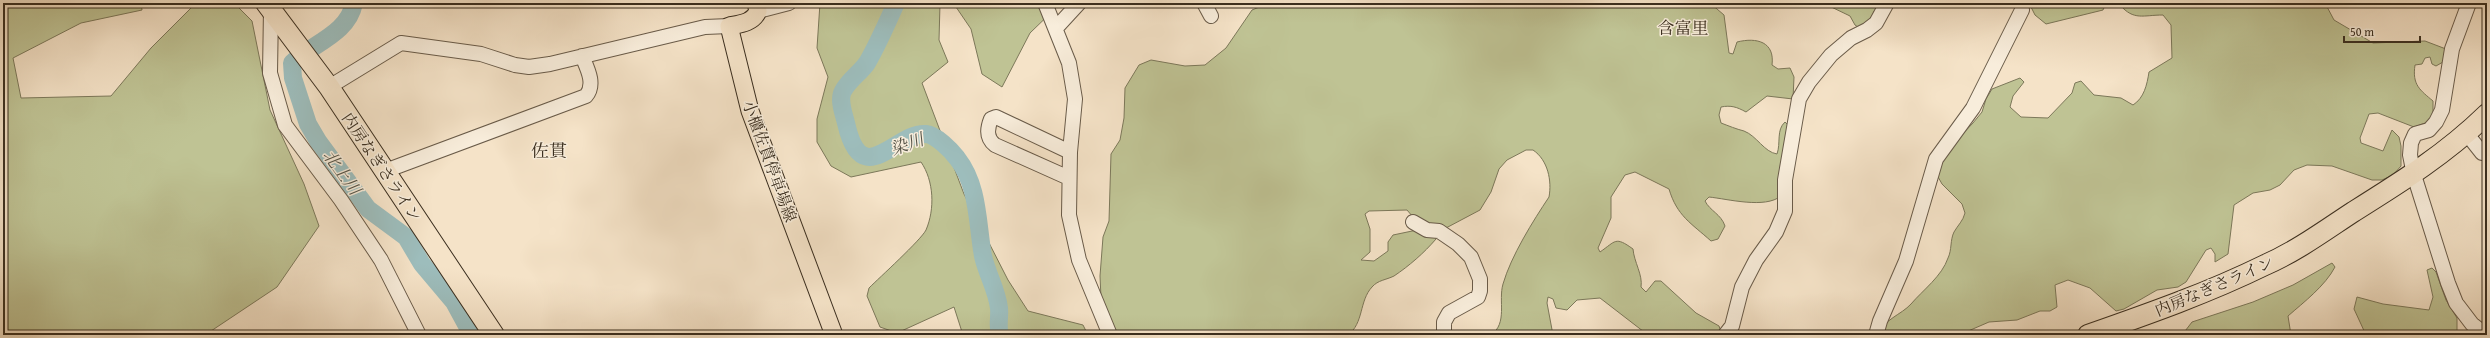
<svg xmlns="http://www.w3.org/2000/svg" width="2490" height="338" font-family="'Gentium Book Plus','Noto Serif JP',serif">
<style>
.green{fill:#bfc394;stroke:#7c785a}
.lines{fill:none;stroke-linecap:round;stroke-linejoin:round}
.river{stroke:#9dbdbc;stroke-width:18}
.minor-casing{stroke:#695b49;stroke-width:16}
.major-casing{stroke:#3a2e1f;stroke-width:19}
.highway-casing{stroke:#3a2e1f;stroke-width:22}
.minor{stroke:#f8eddb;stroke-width:14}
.major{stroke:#f5e3c8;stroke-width:17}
.highway{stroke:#f5e3c8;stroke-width:20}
.labels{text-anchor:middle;stroke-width:3;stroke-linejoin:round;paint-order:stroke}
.street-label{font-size:16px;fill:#3a2e1f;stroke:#f8eddb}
.neighbourhood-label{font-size:17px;fill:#3a2e1f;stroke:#f8eddb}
.water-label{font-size:17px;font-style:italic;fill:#535246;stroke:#f8eddb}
.quarter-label{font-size:18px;fill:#3a2e1f;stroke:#f8eddb}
</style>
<rect width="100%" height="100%" fill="#f5e3c8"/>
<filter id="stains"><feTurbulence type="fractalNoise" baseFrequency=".005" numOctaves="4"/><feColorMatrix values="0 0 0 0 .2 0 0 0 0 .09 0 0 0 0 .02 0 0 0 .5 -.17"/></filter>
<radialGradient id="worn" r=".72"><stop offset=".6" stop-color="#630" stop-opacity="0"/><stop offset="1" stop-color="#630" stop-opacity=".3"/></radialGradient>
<!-- green -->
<path class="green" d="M3,3h138l1,7 -61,13 -68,35 8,40 90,-2 40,-48 45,-45h38l18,18 18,89 34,74 15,42 -42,61 -72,48h-202z
M820,3h241l-31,30 -28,54 -20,-13 -11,-45 -15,-22 -16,-3 -1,36 9,22 -26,21 42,111 44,86 20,31 55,14 5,10h-125l-9,-28 -57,26 -17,-6 -13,-31 2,-8c10,-10 52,-48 57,-58 9,-21 8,-49 -5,-68l-70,15 -20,-11 -14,-24v-23l11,-42 -11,-29z
M1269,3h441l14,12 5,38 4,1 4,-12c20,-5 38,0 35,23l6,4 12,-1 4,9 -1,22 -26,-3 -21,16c-9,-5 -15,-7 -25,-5l-2,8 2,8c8,3 15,6 23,8 13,5 20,21 33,23 4,-11 -1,-24 8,-32l4,4 -8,70c-16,13 -53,3 -72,1l-4,4c5,10 16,13 20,25l-7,13 -7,2c-20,-18 -34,-25 -42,-52l-34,-17 -10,3 -14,22v21l-13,30 2,4c16,-11 15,-16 33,-3 1,13 10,26 8,38l5,5 9,-11h6l35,32 23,13 2,6 -2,3h-71l-48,-37 -23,2 -10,10 -11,-2 -3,-9 -5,-2 -1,6 6,32h-62c17,-12 7,-34 12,-51 8,-28 30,-63 46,-87 3,-16 -1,-37 -16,-47h-7l-19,10 -8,9 -8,23 -11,18 -34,18h-9l-24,-11 -6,-7 -38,1 -4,3 5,15v23l-9,8 13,1 14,-10v-9l5,-7 24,-5 19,4v5c-12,14 -27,27 -42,37 -8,4 -16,4 -22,11 -13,14 -8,36 -24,48h-230l-17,-37 -1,-22 3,-39 6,-16 2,-67 9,-14 4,-22 1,-30 14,-23 12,-5 34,6 20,-1 21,-17 26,-38z
M1823,3h60l-9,8v9l-13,9 -6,-4 -5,-9z
M2029,3h77l-3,7 -57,14 -11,-9z
M2121,3h204l9,17 39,23 52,-2 21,8 -3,13 -7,4 -4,-2 -2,-7 -5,1 -3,6 -7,1c-3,20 5,25 18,36v14l-5,7 -14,5 -36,-14 -9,1 -9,24 1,5 22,8 9,-21 7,7 2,9v20l-8,9 -11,5h-10l-40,-14 -25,-1 -13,5 -14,15 -10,5 -17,3 -19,12 -6,49 -13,8v-8l-4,-6 -5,2 -20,32 -8,5 -21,3 -33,19 -8,2 -26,-23 -22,-8 -13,5 2,22 -7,4h-10l-23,9 -28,2 -30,13h-81c6,-16 23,-20 33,-31 12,-14 31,-28 37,-46 4,-8 2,-18 6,-26 4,-7 9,-11 11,-19l-3,-9 -20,-20 -5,-9 1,-15 35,-37 9,-11 4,-13 6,-10 28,-11 4,4 -11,14 -3,11 11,10 27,1 24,-25 3,-10 6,-2 13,14 27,3 12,7c11,-7 14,-20 16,-33l23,-14 -1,-33 -8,-10c-20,0 -29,6 -43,-10z
M2332,263l3,4c-10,19 -31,35 -47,49l3,19h-109l10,-13 61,-20 40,-17z
M2432,268l4,4 10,28 11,18v13l-3,4h-88l-12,-26 3,-12 26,7 46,6 4,-13 -6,-27z"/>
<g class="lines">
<!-- river -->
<path class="river" d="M354,3c-6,31 -41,40 -62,60l1,15 15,46 10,17 50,68 38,28 16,27 32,38 18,33
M896,3c-9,20 -18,41 -29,60 -7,10 -18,17 -24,28 -5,9 1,23 3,32 16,71 50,8 80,11 10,1 25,16 31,24 22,28 20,65 26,98 4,18 14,34 16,52 1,10 -2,18 1,27"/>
<defs>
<path id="minor" d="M1045,3l24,60 6,36 -5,53 -1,63 10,45 31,75
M1204,3l7,13
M2469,3l-17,46 -10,61 -6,12 -7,8 -14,4 -4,9 -1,12 4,20 34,108 8,20 16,21 14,11
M271,9l-1,64 15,52 56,75 40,60 38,75
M758,11l31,-8
M1056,28l23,-25
M329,87l72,-44 80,11 34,11 14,2 21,-3 155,-37 24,-1
M2467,134l15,19h5
M385,171l201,-75c10,-12 1,-28 -4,-40
M1069,178l-74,-33c-9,-7 -8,-16 -4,-26l5,-2 74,35
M1413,222l14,8 12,1 19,13 13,13 9,22v12l-2,6 -29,16 -5,9v13
M1725,335l7,-9 10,-39 14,-27 20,-28 9,-21v-31l14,-81 10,-17 22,-27 20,-17 16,-8 9,-7 11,-20
M1876,335l4,-14 26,-60 30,-102 37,-51 49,-98"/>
<path id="major" d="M756,3l2,8c-5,12 -18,13 -29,15l21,85 84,224"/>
<path id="highway" d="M266,3l63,84 165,248
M2088,335c60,-21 120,-42 177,-70 32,-14 59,-34 88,-53 48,-30 93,-58 134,-98"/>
</defs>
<!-- minor casing -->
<use href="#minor" class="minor-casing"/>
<!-- major casing -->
<use href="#major" class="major-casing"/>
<!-- highway casing -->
<use href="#highway" class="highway-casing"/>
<!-- minor -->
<use href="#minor" class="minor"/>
<!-- major -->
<use href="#major" class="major"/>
<!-- highway -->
<use href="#highway" class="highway"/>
</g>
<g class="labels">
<!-- street labels -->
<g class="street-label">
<text transform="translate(770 161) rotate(70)" y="6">小櫃佐貫停車場線</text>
<text transform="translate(382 167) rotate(56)" y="6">内房なぎさライン</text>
<text transform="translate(2214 286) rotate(-23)" y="6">内房なぎさライン</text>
</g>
<!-- neighbourhood labels -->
<g class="neighbourhood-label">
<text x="1683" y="34">含富里</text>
</g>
<!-- water labels -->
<g class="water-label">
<text transform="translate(907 144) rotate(-20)" y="6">染川</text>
<text transform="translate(342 172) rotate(54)" y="6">北上川</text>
</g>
<!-- quarter labels -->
<g class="quarter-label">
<text x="549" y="157">佐貫</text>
</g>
</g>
<!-- margin -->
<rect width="2490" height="338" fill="none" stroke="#f5e3c8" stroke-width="16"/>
<rect x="4" y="4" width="2482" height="330" fill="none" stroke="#3a2e1f" stroke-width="2"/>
<rect x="8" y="8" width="2474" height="322" fill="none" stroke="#3a2e1f"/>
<!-- scale -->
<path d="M2344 36v6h76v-6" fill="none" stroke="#3a2e1f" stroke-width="2"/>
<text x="2350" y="36" font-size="12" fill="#3a2e1f" stroke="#f8eddb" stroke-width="3" paint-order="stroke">50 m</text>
<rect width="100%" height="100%" filter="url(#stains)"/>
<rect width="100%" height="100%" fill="url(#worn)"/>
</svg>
